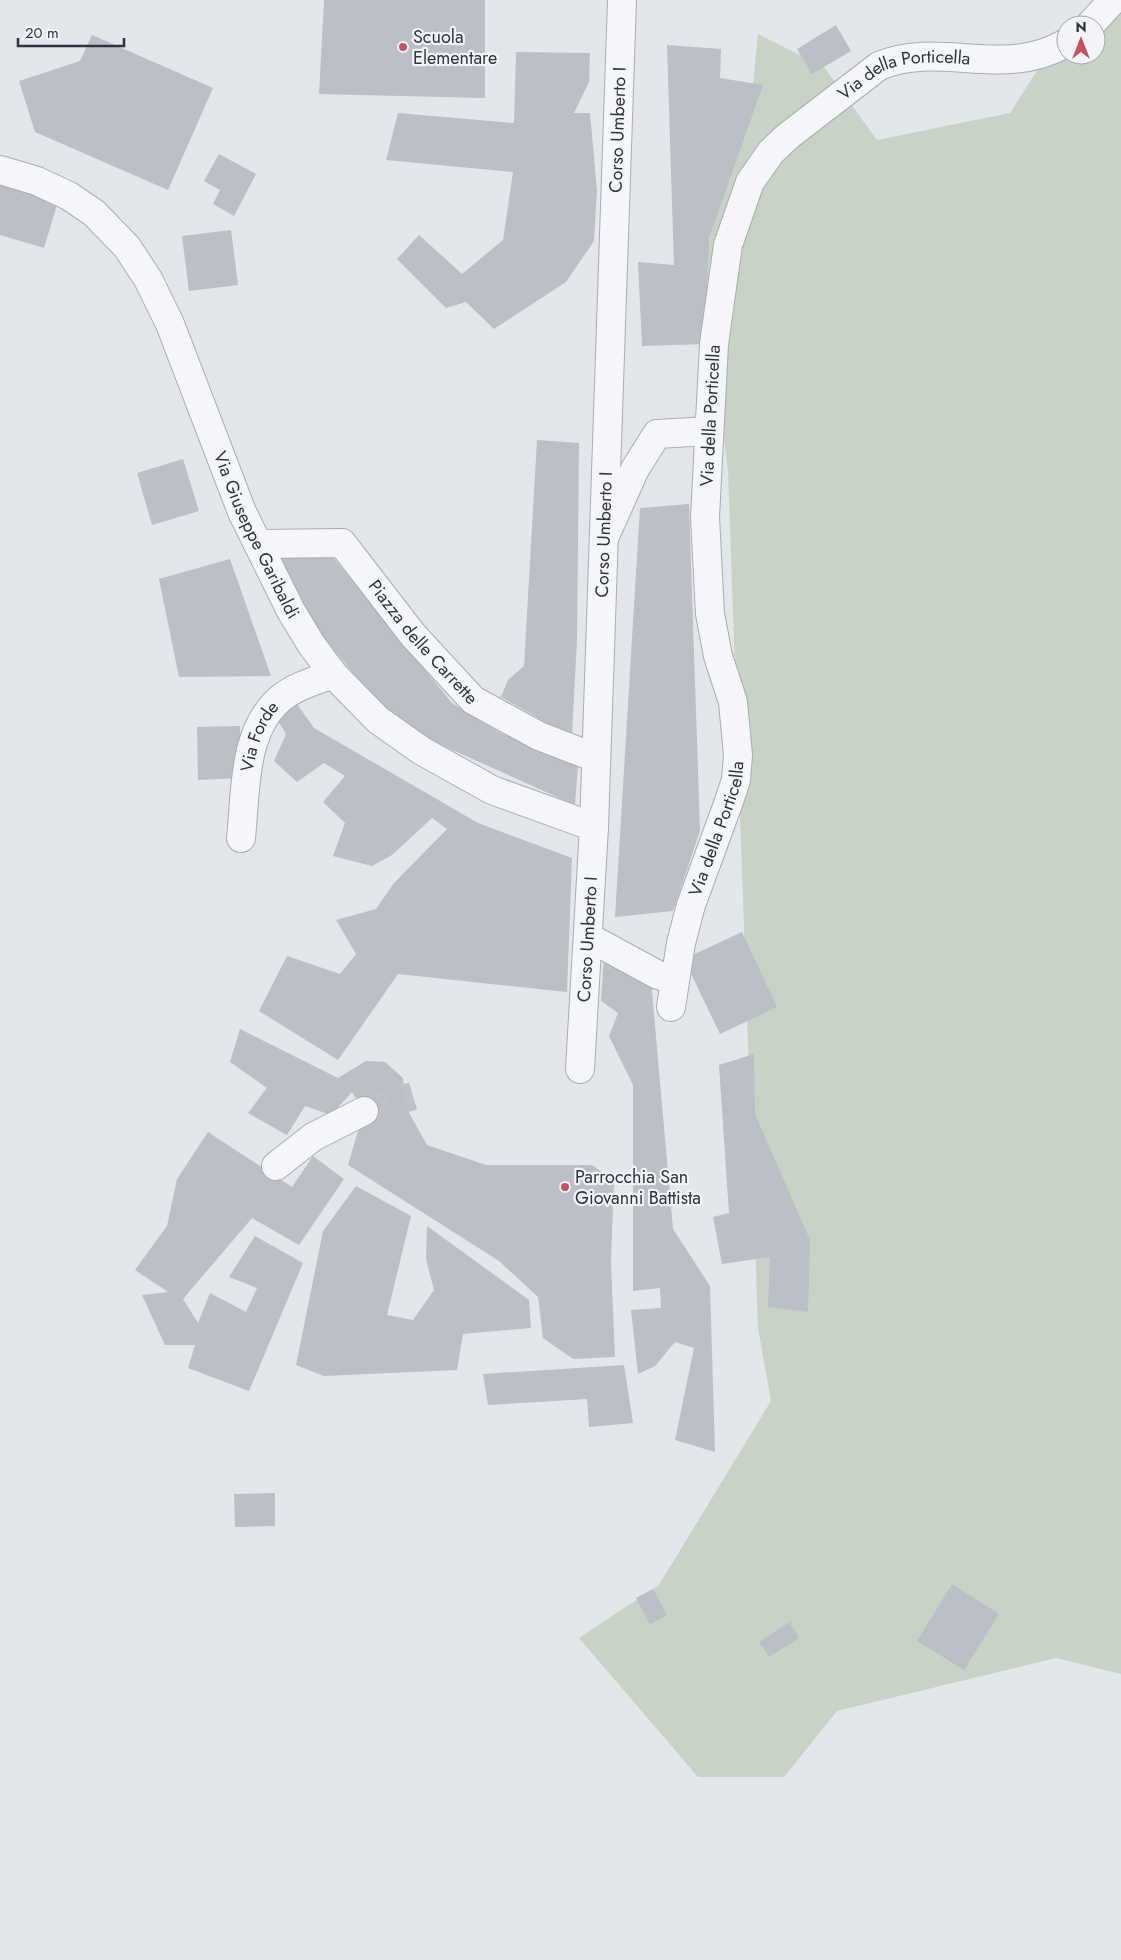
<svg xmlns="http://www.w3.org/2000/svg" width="1121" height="1960" font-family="Jost,sans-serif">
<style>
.green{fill:#c8d3c5}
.building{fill:#bbbfc6}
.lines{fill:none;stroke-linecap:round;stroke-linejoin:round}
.pedestrian-tunnel{stroke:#bec2c8;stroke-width:28;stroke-dasharray:28 14;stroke-linecap:butt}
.pedestrian-casing{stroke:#a8adb4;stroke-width:30}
.minor-casing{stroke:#a8adb4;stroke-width:30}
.tertiary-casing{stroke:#a8adb4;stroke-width:30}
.pedestrian{stroke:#f5f6f9;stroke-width:28}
.minor{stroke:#f5f6f9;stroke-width:28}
.tertiary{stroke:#f5f6f9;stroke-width:28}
.poi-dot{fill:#c45361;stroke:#f3f4f7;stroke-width:2}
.labels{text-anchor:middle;stroke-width:4.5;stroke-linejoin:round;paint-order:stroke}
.poi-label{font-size:18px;fill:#2c3341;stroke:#f3f4f7;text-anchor:start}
.street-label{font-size:18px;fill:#2c3341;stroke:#f3f4f7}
</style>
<rect width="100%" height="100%" fill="#e3e6ea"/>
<!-- green -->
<path class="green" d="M1097,0h24v1674l-65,-16 -219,53 -53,66h-86l-119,-139 80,-53 112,-184 -13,-73 -30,-858 -36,-297 59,-67 7,-72 66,33 53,73 133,-27 46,-72 10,14h30v-30h-24z"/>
<!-- building -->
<path class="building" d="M324,0h161v98l-166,-4z
M836,25l15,26 -39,23 -15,-25z
M92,35l121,53 -45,102 -133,-58 -16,-51 61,-20z
M667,45l54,4 -1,29 43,7 -54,153 -4,106 -63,2 -4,-84 36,3z
M516,52l74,1 -1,29 -15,31h16l7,78 -3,50 -28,41 -72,47 -28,-27 -20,6 -49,-49 22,-24 43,39 41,-34 10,-68 -127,-12 12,-47 116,10z
M219,154l37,20 -22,42 -21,-12 7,-14 -16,-9z
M0,182l59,16 -15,50 -44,-13z
M231,230l7,55 -49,6 -7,-55z
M537,440l42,3 -2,195 -5,99 -71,-40 7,-17 16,-14z
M183,459l16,52 -47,14 -15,-52z
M689,504l11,327 -27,80 -58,6 25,-409z
M332,556l120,147 49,30 77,31 -3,41 -136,-61 -53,-32 -66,-78 -40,-77z
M230,559l41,117 -92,1 -20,-98z
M292,697l22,31 164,95 94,35 -5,134 -169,-18 -60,86 -79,-49 28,-55 53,18 16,-20 -20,-34 40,-11 18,-26 53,-54 -15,-11 -40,37 -20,11 -39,-10 12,-33 -22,-21 22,-26 -21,-13 -27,19 -23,-21 12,-27 -11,-18z
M240,726l1,52 -43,2 -1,-53z
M742,932l35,75 -57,27 -36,-75z
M604,954l47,26 22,249 37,57 5,166 -40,-12 19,-92 -19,-6 -20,24 -17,8 -7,-64 30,-2 -1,-20 -27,3v-206l-24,-49 9,-23 -17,-12z
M240,1029l98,49 28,-17 19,1 18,16 5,33 19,34 59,20h106l22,15 -3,82 4,95 -42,2 -30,-21 -5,-41 -39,-36 -151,-96 16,-54 -12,-19 -21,23 -26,-9 -18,29 -39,-22 19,-25 -37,-26z
M754,1054l1,60 55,126 -2,72 -40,-5 2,-50 -48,7 -9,-47 16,-4 -10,-148z
M208,1132l84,55 21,-31 31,23 -45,66 -47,-27 -69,81 15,24 12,-30 36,19 11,-24 -28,-11 26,-41 48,27 -54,128 -61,-23 7,-23h-30l-23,-50 26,-3 -33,-22 32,-44 10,-47z
M356,1186l55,30 -24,99 26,5 21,-30 -8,-31 1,-33 102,74 2,28 -68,6 -6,36 -133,6 -28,-11 27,-134z
M624,1365l9,58 -44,4 -2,-28 -99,6 -5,-31z
M275,1493v33l-40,1 -1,-33z
M952,1584l47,30 -35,56 -47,-29z
M653,1589l14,26 -17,9 -14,-26z
M790,1622l9,16 -30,19 -10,-15z"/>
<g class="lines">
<!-- pedestrian-tunnel -->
<path class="pedestrian-tunnel" d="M364,1111l49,-15"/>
<defs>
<path id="pedestrian" d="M588,937l70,38 16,5
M276,1166l37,-29 51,-26"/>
<g id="minor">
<path d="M1090,25l23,-25"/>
<path id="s1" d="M0,170l37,11 32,15 25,17 33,34 21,32 22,45 72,188 49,99 20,33 22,30 45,46 44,31 70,39 102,37"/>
<path d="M604,538l31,-69 22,-35 52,-3"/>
<path id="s2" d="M258,544l84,-1 71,92 60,65 66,36 57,22"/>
<path id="s3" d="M241,838c5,-46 1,-107 40,-140 15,-12 34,-17 52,-24"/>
<path id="s4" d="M671,1007l10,-64 10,-38 37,-101 8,-24 2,-25 -5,-53 -15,-46 -8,-42 -5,-97 9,-173 14,-99 22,-63 21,-30 17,-16 91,-70c62,-26 123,14 187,-23"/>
</g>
<g id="tertiary">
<path id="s5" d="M580,1069l14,-242 28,-827"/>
</g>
</defs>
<!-- pedestrian casing -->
<use href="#pedestrian" class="pedestrian-casing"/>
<!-- minor casing -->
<use href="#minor" class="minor-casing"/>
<!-- tertiary casing -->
<use href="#tertiary" class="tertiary-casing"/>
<!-- pedestrian -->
<use href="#pedestrian" class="pedestrian"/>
<!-- minor -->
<use href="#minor" class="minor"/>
<!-- tertiary -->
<use href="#tertiary" class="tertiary"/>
</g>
<!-- markers -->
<g class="poi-dot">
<circle cx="403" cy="47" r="5"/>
<circle cx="565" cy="1187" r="5"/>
</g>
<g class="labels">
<!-- poi labels -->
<g class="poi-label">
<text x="413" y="43">Scuola<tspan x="413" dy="21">Elementare</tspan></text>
<text x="575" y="1183">Parrocchia San<tspan x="575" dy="21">Giovanni Battista</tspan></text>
</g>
<!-- street labels -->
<g class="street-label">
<text dy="6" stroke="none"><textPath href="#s4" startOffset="1040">Via della Porticella</textPath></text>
<text dy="6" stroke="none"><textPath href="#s5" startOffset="940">Corso Umberto I</textPath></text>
<text dy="6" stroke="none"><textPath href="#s4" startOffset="605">Via della Porticella</textPath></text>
<text dy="6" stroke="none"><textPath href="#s1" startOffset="468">Via Giuseppe Garibaldi</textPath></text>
<text dy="6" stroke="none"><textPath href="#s5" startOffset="535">Corso Umberto I</textPath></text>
<text dy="6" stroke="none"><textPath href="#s2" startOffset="212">Piazza delle Carrette</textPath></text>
<text dy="6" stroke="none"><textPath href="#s3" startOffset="104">Via Forde</textPath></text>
<text dy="6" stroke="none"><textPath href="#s4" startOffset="185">Via della Porticella</textPath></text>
<text dy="6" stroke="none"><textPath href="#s5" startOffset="130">Corso Umberto I</textPath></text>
</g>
</g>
<!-- north arrow -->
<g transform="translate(1081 40)"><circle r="24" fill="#f3f4f7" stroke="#a3a7ae"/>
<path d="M0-4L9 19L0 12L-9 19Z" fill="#c45361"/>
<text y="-8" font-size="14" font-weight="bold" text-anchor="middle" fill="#2c3341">N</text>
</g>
<!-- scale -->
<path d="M18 38v8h106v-8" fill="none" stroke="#2c3341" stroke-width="2.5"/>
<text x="25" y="38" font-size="15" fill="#2c3341" stroke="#f3f4f7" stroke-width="4" paint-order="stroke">20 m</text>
</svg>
